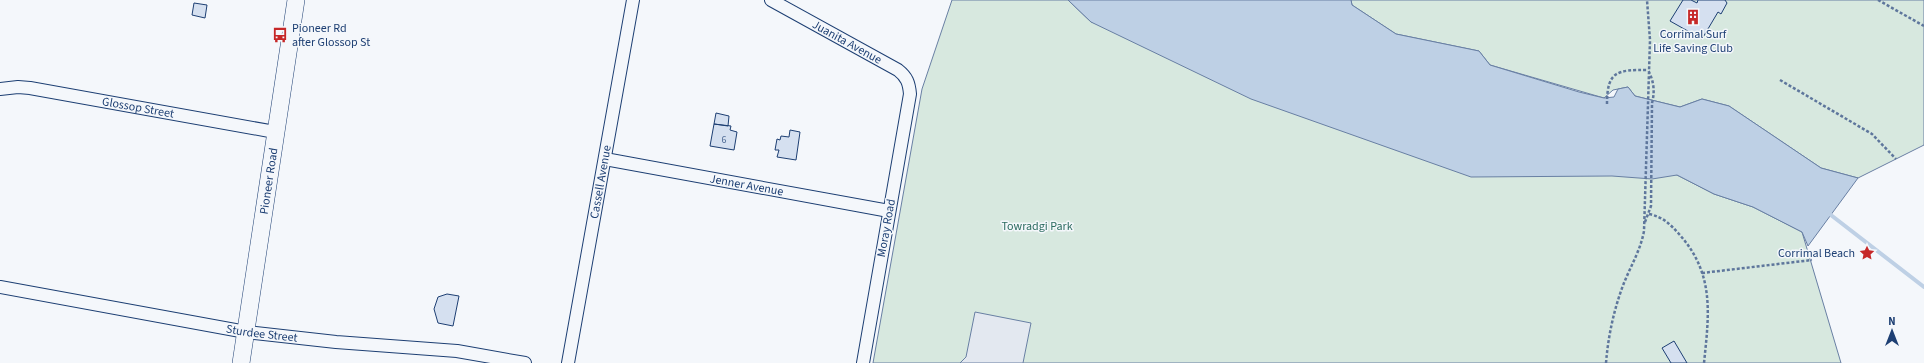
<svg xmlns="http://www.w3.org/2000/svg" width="1924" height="363" font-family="'Source Sans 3',sans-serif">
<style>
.green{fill:#d7e8df;stroke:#687fa3}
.parking{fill:#e3e8f0;stroke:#687fa3}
.water{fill:#bed0e5;stroke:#687fa3}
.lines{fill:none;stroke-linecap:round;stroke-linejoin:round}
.stream{stroke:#bed0e5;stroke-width:4}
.building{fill:#d5e0f0;stroke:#1d3f73}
.street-casing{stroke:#1d3f73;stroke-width:14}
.secondary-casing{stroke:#1d3f73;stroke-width:18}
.path{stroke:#5e769c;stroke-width:2.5;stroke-dasharray:3 2;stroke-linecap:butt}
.street{stroke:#f4f7fb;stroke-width:12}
.secondary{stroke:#f4f7fb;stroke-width:17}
.labels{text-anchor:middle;stroke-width:3;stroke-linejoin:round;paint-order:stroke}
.number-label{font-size:10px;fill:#4b6792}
.poi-label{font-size:12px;fill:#1d3f73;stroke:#f4f7fb;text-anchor:start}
.street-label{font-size:12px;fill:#1d3f73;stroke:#f4f7fb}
.park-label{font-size:12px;fill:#2c6c60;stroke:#f4f7fb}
</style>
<rect width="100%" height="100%" fill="#f4f7fb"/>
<!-- green -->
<path class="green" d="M952,0h116l23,22 586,153 37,19 39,13 49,25 39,131h-968l49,-274z
M1351,0h573v145l-66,33 -37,-10 -92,-62 -27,-7 -22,8 -45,-11 -7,-9 -15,3 -9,8 -114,-33 -11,-14 -83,-17 -44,-29z"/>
<!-- parking -->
<path class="parking" d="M975,312l56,11 -8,40h-63l6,-6z"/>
<!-- water -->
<path class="water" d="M1068,0h283l1,5 44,29 83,17 11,14 89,27 25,6 10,-1 4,-8 10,-2 7,9 45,11 22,-8 27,7 92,62 37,10 -50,68 -6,-14 -49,-25 -39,-13 -37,-19 -25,4 -40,-3 -141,1 -220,-78 -160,-77z"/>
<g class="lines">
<!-- stream -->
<path class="stream" d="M1827,212l97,75"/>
</g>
<!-- building -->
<path class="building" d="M1683,0h8l6,3 1,-3h27l2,3 -6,11 -3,-2 -16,27 -32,-18z
M194,3l13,2 -2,13 -13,-3z
M716,113l13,3 -1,10 -14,-2z
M714,124l17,2 -1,4 7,2 -3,18 -24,-4z
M790,130l10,2 -4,28 -19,-3 2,-7h-4l2,-11 3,1 1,-4 8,1z
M447,294l12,2 -6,30 -15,-3 -4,-14 4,-12z
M1674,341l13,22h-16l-9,-15z"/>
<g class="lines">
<defs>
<g id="street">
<path id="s1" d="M771,0l127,70c9,7 11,13 12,24l-47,269"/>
<path id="s2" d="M0,89l18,-2 12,1 245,44"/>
<path id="s3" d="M605,159l284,52"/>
<path id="s4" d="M0,287l246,45 90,10 121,9 68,12"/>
<path id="s5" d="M568,363l65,-363"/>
</g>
<g id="secondary">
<path id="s6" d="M241,363l55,-363"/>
</g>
</defs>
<!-- street casing -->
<use href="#street" class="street-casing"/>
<!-- secondary casing -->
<use href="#secondary" class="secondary-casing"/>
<!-- path -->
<path class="path" d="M1878,0l46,26
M1780,80l92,54 24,25
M1607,104c0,-34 11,-34 41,-34
M1649,214c14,3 21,10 30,20 36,40 30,80 25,129
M1645,222l6,-16 1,-103c3,-11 2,-22 -4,-33
M1702,273l110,-13
M1606,363c2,-25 7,-49 15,-72 7,-21 19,-38 23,-60l6,-191 -3,-40"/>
<!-- street -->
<use href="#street" class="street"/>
<!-- secondary -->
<use href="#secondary" class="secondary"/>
</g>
<!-- icons -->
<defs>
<symbol id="building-bare" viewBox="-9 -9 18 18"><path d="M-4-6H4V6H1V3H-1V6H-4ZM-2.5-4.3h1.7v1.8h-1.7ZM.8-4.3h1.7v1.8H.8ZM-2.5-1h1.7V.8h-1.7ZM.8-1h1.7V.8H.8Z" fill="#c62828" stroke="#f4f7fb" stroke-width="2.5" paint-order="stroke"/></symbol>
<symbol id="bus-bare" viewBox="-9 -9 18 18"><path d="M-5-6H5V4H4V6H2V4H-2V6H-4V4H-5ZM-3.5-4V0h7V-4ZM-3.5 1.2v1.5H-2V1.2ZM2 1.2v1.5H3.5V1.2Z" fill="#c62828" stroke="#f4f7fb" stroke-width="2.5" paint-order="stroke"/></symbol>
<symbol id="sight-bare" viewBox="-9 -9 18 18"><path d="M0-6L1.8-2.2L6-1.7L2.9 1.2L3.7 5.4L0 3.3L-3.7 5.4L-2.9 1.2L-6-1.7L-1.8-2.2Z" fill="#c62828" stroke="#f4f7fb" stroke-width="2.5" paint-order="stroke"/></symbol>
</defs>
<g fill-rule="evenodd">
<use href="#building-bare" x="1682" y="6" width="22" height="22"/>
<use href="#bus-bare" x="269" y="24" width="22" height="22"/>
<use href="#sight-bare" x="1856" y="242" width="22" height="22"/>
</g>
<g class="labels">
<!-- number labels -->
<g class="number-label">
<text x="724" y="143">6</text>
</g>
<!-- poi labels -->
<g class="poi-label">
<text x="292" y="32">Pioneer Rd<tspan x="292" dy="14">after Glossop St</tspan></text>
<text x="1693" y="38" text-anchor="middle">Corrimal Surf<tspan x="1693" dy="14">Life Saving Club</tspan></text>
<text x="1855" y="257" text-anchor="end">Corrimal Beach</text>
</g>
<!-- street labels -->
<g class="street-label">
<text dy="4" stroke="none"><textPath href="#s1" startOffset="87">Juanita Avenue</textPath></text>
<text dy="4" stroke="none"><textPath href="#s2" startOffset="140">Glossop Street</textPath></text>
<text dy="4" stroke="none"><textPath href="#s6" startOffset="184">Pioneer Road</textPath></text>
<text dy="4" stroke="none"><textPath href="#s5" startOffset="184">Cassell Avenue</textPath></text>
<text dy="4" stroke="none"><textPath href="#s3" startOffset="144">Jenner Avenue</textPath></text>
<text transform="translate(886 228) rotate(-80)" y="4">Moray Road</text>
<text dy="4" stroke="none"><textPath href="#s4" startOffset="266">Sturdee Street</textPath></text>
</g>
<!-- park labels -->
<g class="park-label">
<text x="1037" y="230">Towradgi Park</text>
</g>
</g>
<!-- north arrow -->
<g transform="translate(1892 331)" stroke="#f4f7fb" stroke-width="3" paint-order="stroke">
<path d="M0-3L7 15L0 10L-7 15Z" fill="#1d3f73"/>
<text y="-6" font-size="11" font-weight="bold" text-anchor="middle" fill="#1d3f73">N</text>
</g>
</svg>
